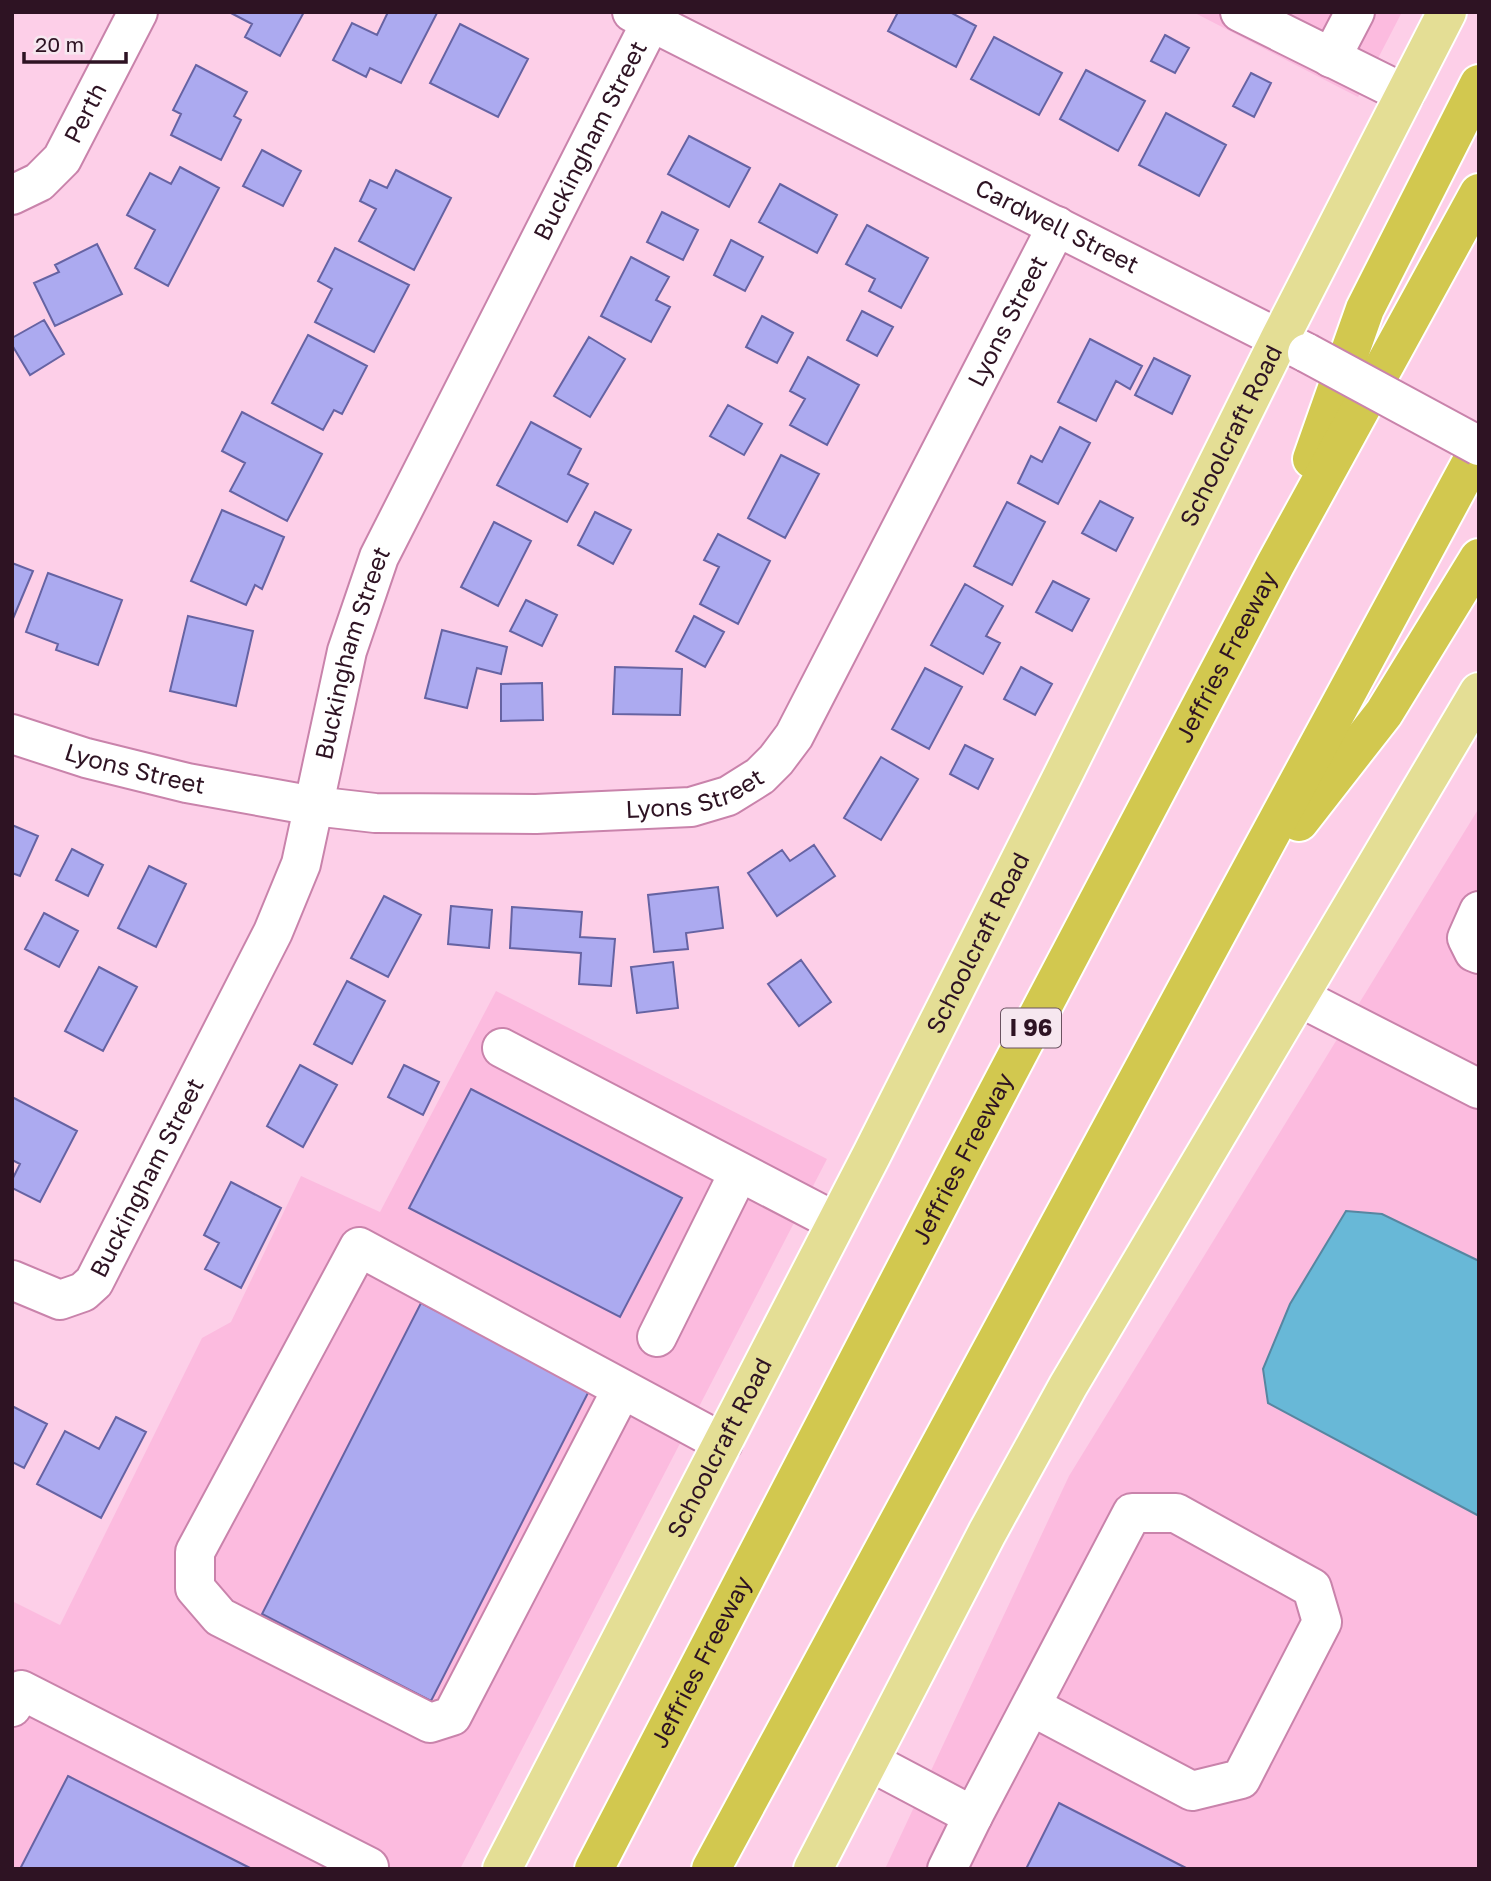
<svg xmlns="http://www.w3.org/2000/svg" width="1491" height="1881" font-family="'Golos Text',sans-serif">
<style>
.built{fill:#fcbbdf}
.water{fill:#68b8d7;stroke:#5786a1;stroke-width:2}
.building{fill:#acaaf0;stroke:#6663a3;stroke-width:2}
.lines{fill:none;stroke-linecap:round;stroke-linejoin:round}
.minor-casing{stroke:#c983ab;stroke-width:42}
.major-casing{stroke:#fff;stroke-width:42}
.highway-casing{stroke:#fff;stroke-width:42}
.minor{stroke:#fff;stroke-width:38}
.major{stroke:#e4de95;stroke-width:38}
.highway{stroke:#d2c84f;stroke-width:38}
.minor-bridge-casing{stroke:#c983ab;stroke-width:42;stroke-linecap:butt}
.minor-bridge{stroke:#fff;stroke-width:38}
.labels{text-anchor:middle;stroke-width:5;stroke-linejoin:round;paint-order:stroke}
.shield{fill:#f6e7ef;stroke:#6a5360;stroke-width:2}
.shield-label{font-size:23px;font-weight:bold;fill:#2e1323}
.street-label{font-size:24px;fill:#2e1323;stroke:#f6e7ef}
</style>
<rect width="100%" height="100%" fill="#fdcfe8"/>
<!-- built -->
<path class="built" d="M1193,12h209l-44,85z
M1479,808v1061h-594l184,-393z
M496,991l331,168 -367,710h-448v-268l48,24 142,-287 29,-16 70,-146 79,36z"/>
<!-- water -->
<path class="water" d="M1346,1211l36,3 97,47v255l-211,-113 -5,-34 27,-65z"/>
<!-- building -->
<path class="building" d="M229,12h75l-24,44 -35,-19 7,-13z
M388,12l49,1 -36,70 -31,-15 -4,9 -33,-17 19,-37 25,12z
M898,12h52l26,14 -20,41 -68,-36z
M460,24l68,35 -30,58 -68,-34z
M1165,35l24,13 -14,25 -24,-12z
M994,37l68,36 -23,42 -68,-36z
M196,65l51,27 -13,24 7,4 -20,40 -50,-25 10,-21 -8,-4z
M1086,70l59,31 -27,50 -58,-32z
M1251,73l20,10 -17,34 -21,-11z
M1166,113l60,32 -27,51 -60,-31z
M689,136l61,32 -21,39 -61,-33z
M262,150l39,21 -18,35 -40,-20z
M180,167l39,21 -51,98 -33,-18 20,-38 -28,-15 23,-42 21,11z
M396,170l55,28 -37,72 -55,-29 17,-32 -16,-8 10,-21 17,8z
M780,184l57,31 -20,38 -58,-31z
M662,212l36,18 -15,30 -36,-18z
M867,225l61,33 -27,50 -32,-17 6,-12 -29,-15z
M731,240l32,17 -18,34 -31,-16z
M97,244l25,50 -67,32 -21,-43 25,-11 -4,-7z
M335,248l74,37 -35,67 -59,-30 17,-33 -14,-8z
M631,257l38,20 -13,23 14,7 -19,35 -50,-26z
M862,311l31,16 -16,29 -30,-16z
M762,316l31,17 -16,30 -31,-16z
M44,320l20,34 -34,21 -18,-30v-7z
M308,335l59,31 -25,48 -8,-4 -11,20 -51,-27z
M589,337l36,22 -35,58 -36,-21z
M1090,339l52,27 -12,23 -14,-8 -20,40 -38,-19z
M808,357l51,28 -32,60 -37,-20 15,-26 -15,-8z
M1154,358l36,18 -18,38 -37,-19z
M728,405l34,19 -18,31 -34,-19z
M242,412l80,42 -35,67 -57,-30 15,-28 -23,-12z
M531,422l50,27 -13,25 20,10 -21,38 -70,-37z
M1060,427l30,16 -32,61 -40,-21 13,-27 11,6z
M781,455l38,19 -34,64 -37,-20z
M1100,501l33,17 -17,33 -34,-18z
M1007,502l38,20 -33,63 -38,-19z
M222,510l62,27 -22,52 -7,-4 -9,20 -55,-24z
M595,512l36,18 -18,34 -35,-19z
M494,522l37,19 -33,65 -37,-19z
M718,534l52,27 -32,63 -38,-20 19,-37 -15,-7z
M12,563l21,8 -21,50z
M48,573l74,27 -24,65 -42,-15 2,-6 -32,-12z
M1053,581l36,18 -17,32 -36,-19z
M965,584l38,22 -17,30 14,7 -17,31 -52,-29z
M526,600l31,15 -15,31 -32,-15z
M188,616l65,15 -17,75 -66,-15z
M694,616l30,16 -19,35 -29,-16z
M442,630l65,17 -6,27 -24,-6 -10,40 -42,-10z
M615,667l67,2 -2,46 -67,-1z
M1021,667l31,17 -17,31 -31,-16z
M925,668l37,19 -33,62 -37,-20z
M542,683l1,37 -42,1v-37z
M965,745l28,14 -15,30 -28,-15z
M881,757l37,22 -37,61 -37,-22z
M12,825l26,11 -18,40 -8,-3z
M814,845l21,31 -58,40 -29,-43 34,-23 8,11z
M72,849l31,16 -15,31 -32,-16z
M149,866l37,18 -30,63 -38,-19z
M718,887l5,41 -37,5 2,16 -34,3 -6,-57z
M384,896l37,19 -33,62 -37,-19z
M451,906l41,4 -3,38 -41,-4z
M512,907l70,5 -2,25 35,2 -4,47 -32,-2 2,-31 -71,-5z
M44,913l34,18 -19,36 -34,-18z
M801,960l30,42 -32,24 -31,-42z
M673,962l5,46 -41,5 -6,-46z
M99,967l38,20 -34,64 -38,-20z
M347,981l38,20 -33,63 -38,-20z
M300,1065l37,20 -34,62 -36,-21z
M404,1065l35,17 -16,33 -35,-18z
M471,1089l211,109 -62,119 -211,-109z
M12,1097l65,34 -37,71 -28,-14v-8l8,-16 -8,-4z
M231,1182l50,26 -40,80 -36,-19 14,-26 -15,-8z
M421,1303l169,86 -159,312 -169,-87z
M12,1406l35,18 -23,44 -12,-6z
M116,1417l30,15 -45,86 -64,-34 28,-53 34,18z
M68,1776l184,93h-232z
M1059,1803l129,66h-162z"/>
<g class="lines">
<defs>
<g id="minor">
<path id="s1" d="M632,12l675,341"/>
<path d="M1240,12l165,82"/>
<path d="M1331,58l24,-46"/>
<path id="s2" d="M12,195l27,-13 23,-23 76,-147"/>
<path id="s3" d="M12,734l74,24 101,25 127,23 61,7 161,1 155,-7 37,-11 32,-20 16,-16 18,-24 263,-510"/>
<path d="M1479,911l-12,27 7,14 5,2"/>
<path d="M1299,997l180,92"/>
<path d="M502,1048l334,174"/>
<path id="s4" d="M12,1280l48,20 23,-8 11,-10 179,-350 28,-68 46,-213 32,-94 277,-545"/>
<path d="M657,1337l82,-165"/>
<path d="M622,1389l-170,327 -22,7 -210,-106 -25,-29v-36l164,-305 364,196"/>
<path d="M12,1707l9,-17 348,177"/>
<path d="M869,1761l104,55 159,-303h44l136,75 10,34 -81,157 -49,12 -161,-85"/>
<path d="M947,1869l26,-53"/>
</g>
<g id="major">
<path id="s5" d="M502,1869l370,-715 192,-381 216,-435 167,-326"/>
<path d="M813,1869l174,-336 81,-147 411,-694"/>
</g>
<g id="highway">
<path d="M1312,459l53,-150 114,-225"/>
<path d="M1299,822l85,-109 95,-155"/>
<path id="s6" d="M594,1869l369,-711 312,-593 204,-372"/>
<path d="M711,1869c255,-474 514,-946 768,-1421"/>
</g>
</defs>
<!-- minor casing -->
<use href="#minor" class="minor-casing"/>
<!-- major casing -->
<use href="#major" class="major-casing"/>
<!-- highway casing -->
<use href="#highway" class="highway-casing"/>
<!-- minor -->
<use href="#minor" class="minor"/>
<!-- major -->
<use href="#major" class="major"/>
<!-- highway -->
<use href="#highway" class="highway"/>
<defs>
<path id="minor-bridge" d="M1307,353l172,93"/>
</defs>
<!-- minor-bridge casing -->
<use href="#minor-bridge" class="minor-bridge-casing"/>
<!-- minor-bridge -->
<use href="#minor-bridge" class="minor-bridge"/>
</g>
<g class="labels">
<!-- shield labels -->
<rect class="shield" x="1001" y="1008.5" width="60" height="39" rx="5"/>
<g class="shield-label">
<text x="1031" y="1036">I 96</text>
</g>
<!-- street labels -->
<g class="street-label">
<text dy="8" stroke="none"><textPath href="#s2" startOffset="114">Perth</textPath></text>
<text dy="8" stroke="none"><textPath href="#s4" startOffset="1342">Buckingham Street</textPath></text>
<text dy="8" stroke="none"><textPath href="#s1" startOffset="476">Cardwell Street</textPath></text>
<text dy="8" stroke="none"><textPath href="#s3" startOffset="1284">Lyons Street</textPath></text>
<text dy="8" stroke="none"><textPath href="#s5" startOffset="1608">Schoolcraft Road</textPath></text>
<text dy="8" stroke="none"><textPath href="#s4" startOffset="775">Buckingham Street</textPath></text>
<text dy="8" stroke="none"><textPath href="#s6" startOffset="1367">Jeffries Freeway</textPath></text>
<text dy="8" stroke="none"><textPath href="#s3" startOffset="128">Lyons Street</textPath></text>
<text dy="8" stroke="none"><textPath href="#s3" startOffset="695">Lyons Street</textPath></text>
<text dy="8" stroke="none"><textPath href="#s5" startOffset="1041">Schoolcraft Road</textPath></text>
<text dy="8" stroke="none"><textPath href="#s6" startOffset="800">Jeffries Freeway</textPath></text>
<text dy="8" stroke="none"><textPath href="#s4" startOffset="208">Buckingham Street</textPath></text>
<text dy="8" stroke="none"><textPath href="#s5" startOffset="474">Schoolcraft Road</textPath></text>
<text dy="8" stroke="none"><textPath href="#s6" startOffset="233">Jeffries Freeway</textPath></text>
</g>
</g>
<!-- border -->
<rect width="1491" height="1881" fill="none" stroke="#2e1323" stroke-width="28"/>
<!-- scale -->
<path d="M24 52v10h102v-10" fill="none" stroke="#2e1323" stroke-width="3.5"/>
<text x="35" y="52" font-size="21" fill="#2e1323" stroke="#f6e7ef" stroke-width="5" paint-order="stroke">20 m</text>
</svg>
